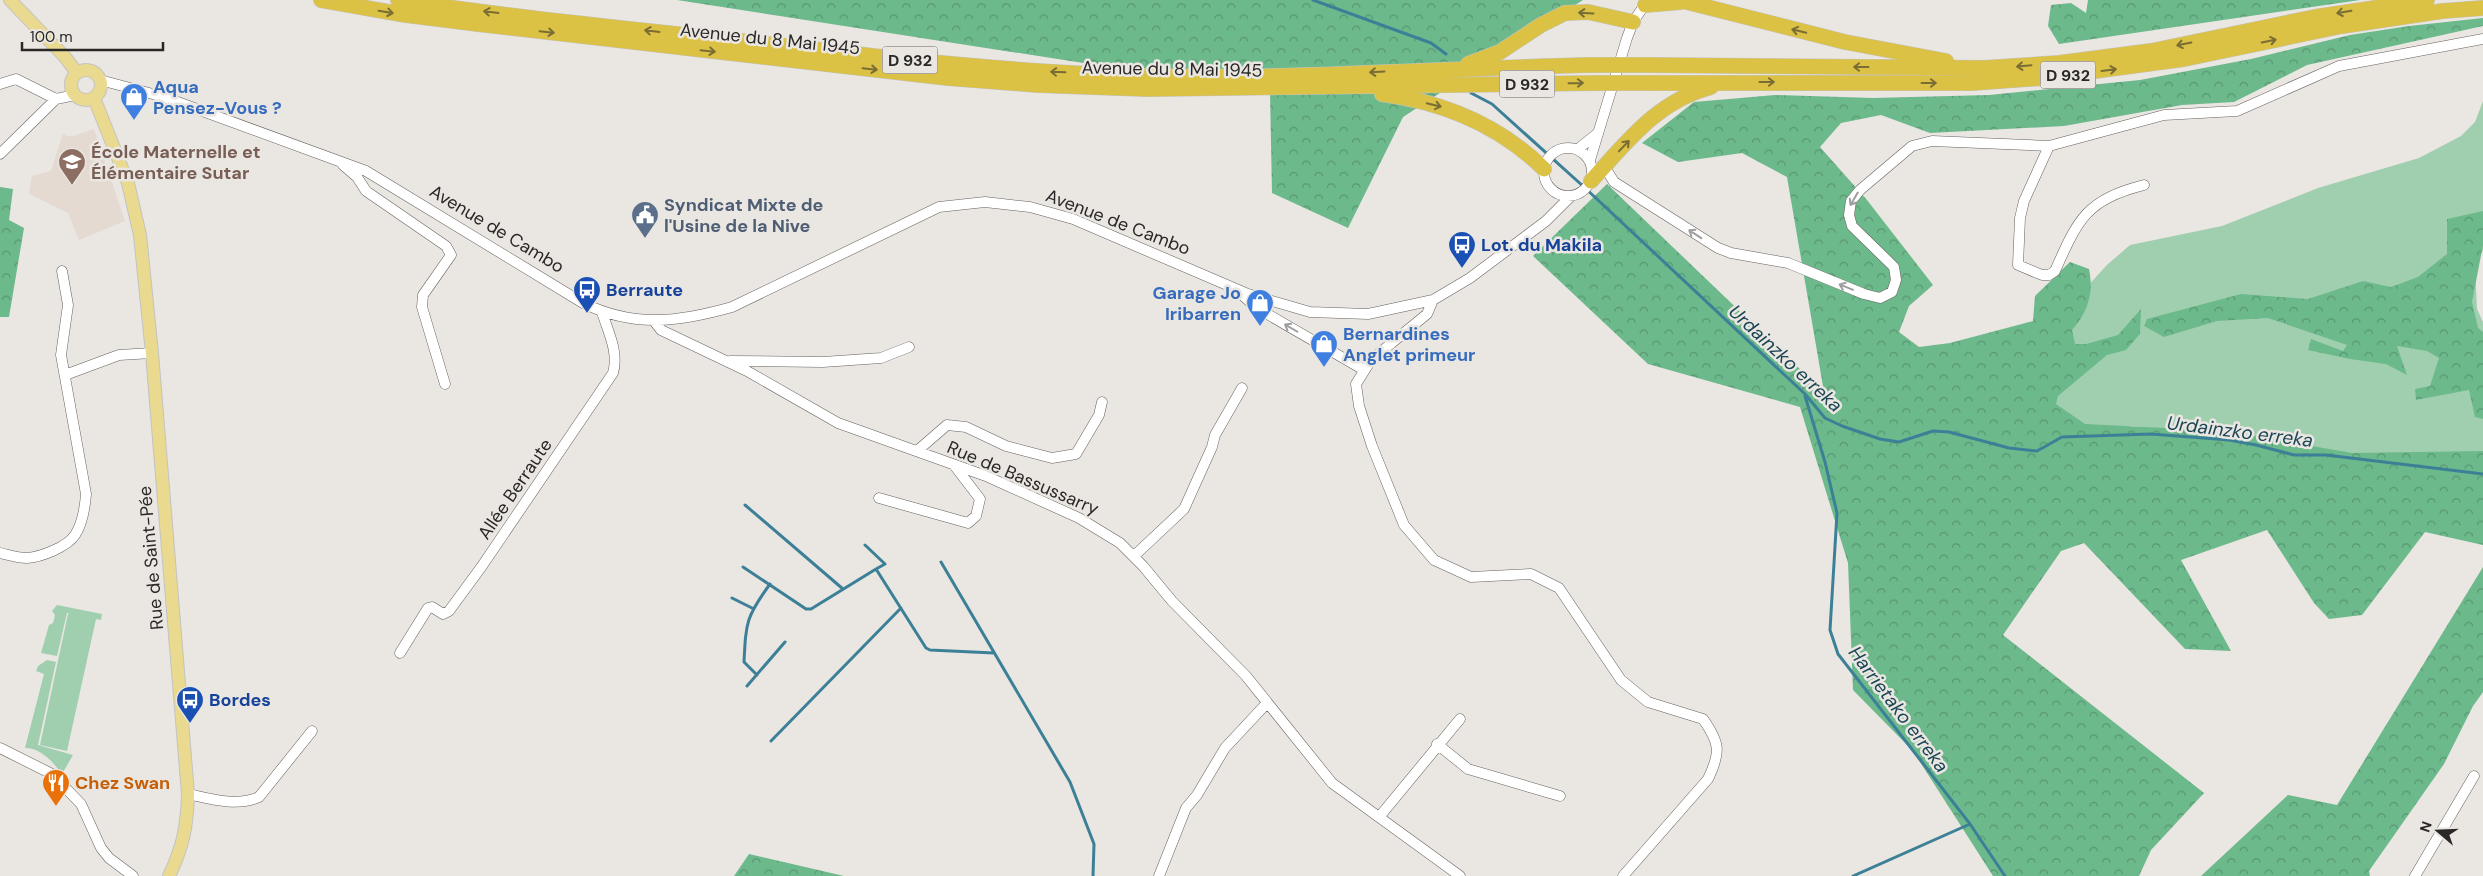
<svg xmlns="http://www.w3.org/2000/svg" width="2483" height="876" font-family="'DM Sans',sans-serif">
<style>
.built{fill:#e4dad1}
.green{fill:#a0cfb0}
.forest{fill:url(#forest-crowns)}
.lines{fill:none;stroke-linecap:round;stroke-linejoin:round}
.stream{stroke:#3c8098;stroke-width:3}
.minor-casing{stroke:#65615e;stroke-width:11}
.major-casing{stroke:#c3c3c3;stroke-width:14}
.highway-casing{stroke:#c3c3c3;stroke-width:16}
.minor{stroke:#fff;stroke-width:10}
.major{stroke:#e9da8f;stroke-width:12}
.highway{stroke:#dbc245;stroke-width:15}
.highway-bridge-casing{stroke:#c3c3c3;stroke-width:16;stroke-linecap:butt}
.highway-bridge{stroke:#dbc245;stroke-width:15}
.oneway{stroke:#7a6d34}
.oneway2{stroke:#9f9e9e}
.labels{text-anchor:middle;stroke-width:5;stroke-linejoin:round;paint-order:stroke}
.shield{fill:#eae6e2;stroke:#64615f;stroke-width:1}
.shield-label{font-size:16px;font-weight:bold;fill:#2a2827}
.street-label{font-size:18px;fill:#2a2827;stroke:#eae6e2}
.shop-label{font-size:18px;font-weight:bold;fill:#366cbe;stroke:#eae6e2;text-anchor:start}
.education-label{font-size:18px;font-weight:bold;fill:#785e54;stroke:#eae6e2;text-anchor:start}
.service-label{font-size:18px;font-weight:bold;fill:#4e5e75;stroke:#eae6e2;text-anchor:start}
.transit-label{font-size:18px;font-weight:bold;fill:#164399;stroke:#eae6e2;text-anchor:start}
.food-label{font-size:18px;font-weight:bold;fill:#c56008;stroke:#eae6e2;text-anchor:start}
.water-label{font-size:19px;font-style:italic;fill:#1a4554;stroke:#eae6e2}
</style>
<defs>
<pattern id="forest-crowns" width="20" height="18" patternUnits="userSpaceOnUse" patternTransform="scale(1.25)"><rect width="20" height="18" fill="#6cb98b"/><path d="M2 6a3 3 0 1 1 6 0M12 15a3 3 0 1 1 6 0" fill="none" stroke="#599672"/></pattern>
</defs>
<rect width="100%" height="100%" fill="#eae6e2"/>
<!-- built -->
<path class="built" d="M94,129l31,92 -46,19 -11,-27 -39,-19 3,-18 19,-5 12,-38 4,3h6z"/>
<!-- green -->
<path class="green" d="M2483,101v149l-8,17 2,42 6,13v149l-350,-45 -59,4 -53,-2 62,-137 24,-26 23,-20 92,-19 96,-38 101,-30 42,-22 14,-14z
M57,605l45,9 -1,6 -5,-1 -29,132 -27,-6 28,-131h2l-3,-1 -10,43 -16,-3 8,-28 4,-2 2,-8 -3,-4z
M47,660l9,2 -18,83 35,10 -11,19c-9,-12 -21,-26 -37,-26l19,-74 -8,-3 2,-5z"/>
<!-- forest -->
<path class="forest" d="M677,0h906l-180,117 -55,111 -76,-35 -2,-101z
M2088,0h272l-301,44 -11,-18 3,-21 20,-2 15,10z
M2483,18v8l-176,39 -73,37 -52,3 -118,21 -134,7 -49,-18 -40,8 -21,24 47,53 66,85 -24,21 -10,26 20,15 31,-4 83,-22 2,-25 35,-34 19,7c5,24 -1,43 -17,61l3,14h11l32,-9 23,-26 -1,25 -14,16 -19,5 -49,41 -2,8 29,20 140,7 127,22 131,-2v94l-58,-13 -63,83 -33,4 -15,-16 -47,-73 -86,30 50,91 -46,-2 -101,-106 -23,8 -58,84 201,158 -53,57 -12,26h-146l-80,-125 -60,-61 -5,-127 -48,-156 -152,-43 -115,-108 74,-72 217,208 -37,-215 -45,-24 -64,9 -36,-19 52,-41 81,-7 98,3 116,-3 151,-15 111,-21 99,-24 59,-9z
M0,187l13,2 -4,31 15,8 -15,89h-9z
M2483,211v34l-11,57 6,26 5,4v87l-8,-2 -6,-27 -53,10 -1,-11 15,-3 9,-28 -12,-7 -30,-5 10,29 -21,-11 -36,-5 -42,-9 3,-11 32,12 4,-6 -79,-27 -51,3 -53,16 -20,-11 3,-7 94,-25 67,5 55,-18 28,6 27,-10 29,-23v-35z
M2483,567v125l-10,14 -29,58 -75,107 1,5h-169l87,-81 49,10z
M749,854l95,22h-110z"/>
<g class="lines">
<!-- stream -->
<path class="stream" d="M1313,0l118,43 15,11
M1471,93l21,11 92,83 221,207 20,24 17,8 38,13 19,3 34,-11 16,1 60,16 28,3 25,-14 89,-3 78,6 27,5 38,10h32l157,19
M1805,396l20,66 12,51 -7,117 8,24 132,170 35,52
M745,505l98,84
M865,545l20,19 -9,5
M941,562l129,220 24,62 -1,32
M743,567l63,42h5l65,-40 50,79 4,2 64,3
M732,598l20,10
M757,675l-13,-13c2,-40 2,-45 26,-78
M747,686l38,-44
M771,741l130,-133
M1853,876l117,-52"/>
<defs>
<path id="minor" d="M100,80l64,17 202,74 217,132c51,25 96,19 149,4l207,-100 46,-5 45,5 43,12 175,75 62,18 58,2 65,-14 37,-22 76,-57 25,-25
M0,84l16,-5 40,20 19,-4
M2049,146l-25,55 -4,17 -2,47 24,10h7l6,-4c23,-52 31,-71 89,-86
M1544 172a24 24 0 1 1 48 0a24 24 0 1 1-48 0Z
M1578,149l20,-16
M0,154l56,-55
M1590,160l37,-122 6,-16 15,-22
M343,165l14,12 9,14 80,55 5,9 -28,40 -1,12 23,77
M1604,166l10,16 104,66 13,5 57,10 76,31 16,4 12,-6 4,-12 -2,-13 -42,-41 -3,-11 2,-14 9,-11 52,-44 20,-5 117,5 115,-31 73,-4 102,-45 144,-27
M1241,294l16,14 107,62
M1433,300l-6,14 -56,46 -15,24 3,22 13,40 32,79 30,35 37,17 60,-3 28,14 62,92 27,22 55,17c17,24 18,33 5,60l-85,97
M654,321l7,9 86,41 91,52 148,53 93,42 41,25 23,23 29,35 74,75 86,107 128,93
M730,361l93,1 58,-4 28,-11
M65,375l54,-20 33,-2
M917,451l30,-26 19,2 40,19 46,12 24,-4 23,-39 3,-13
M879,498l89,25 8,-7 4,-17 -26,-34
M0,553c9,2 18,5 27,5 14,-1 40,-11 48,-23 8,-12 10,-28 11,-41l-25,-139 7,-50 -6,-34
M1134,556l50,-47 28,-62 3,-12 27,-47
M400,653l28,-45 4,-1 11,7 6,-3 33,-45 131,-193c6,-21 -5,-41 -11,-61
M1437,744l31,25 92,27
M0,748l52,26 29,30 20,44 8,10 24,18
M188,794c23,5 49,13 71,3l53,-66
M1380,816l80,-97
M1159,876l27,-68 11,-13 28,-47 42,-45
M2415,876l59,-100"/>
<path id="major" d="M10,0l55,57 12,16
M71 85a15 15 0 1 1 30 0a15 15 0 1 1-30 0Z
M94,98l34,85 12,52 12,118 36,441c-1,33 -5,53 -19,82"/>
<path id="highway" d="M321,0l85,15 72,9 470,54 90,7 109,4 450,-6
M398,0c111,17 223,28 335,40 138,16 275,33 414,36 149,4 297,-8 446,-11
M1679,0l166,42 101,19
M1645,5l36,-3
M1468,64l32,-12 41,-27 24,-12 23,-1 45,10
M1648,65l336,3 75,-5 92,-12 164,-34 112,-17
M1648,83h324l70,-5 142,-19 158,-33 101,-15 40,-3
M1382,94c61,8 118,32 162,75
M1591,181c36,-39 66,-80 120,-94"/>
</defs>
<!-- minor casing -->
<use href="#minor" class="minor-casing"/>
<!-- major casing -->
<use href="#major" class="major-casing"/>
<!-- highway casing -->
<use href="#highway" class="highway-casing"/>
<!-- minor -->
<use href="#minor" class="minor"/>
<!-- major -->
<use href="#major" class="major"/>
<!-- highway -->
<use href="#highway" class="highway"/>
<defs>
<path id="highway-bridge" d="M1593,65h55
M1597,83h51"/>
</defs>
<!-- highway-bridge casing -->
<use href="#highway-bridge" class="highway-bridge-casing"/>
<!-- highway-bridge -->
<use href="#highway-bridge" class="highway-bridge"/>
</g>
<!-- one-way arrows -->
<defs><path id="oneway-shaft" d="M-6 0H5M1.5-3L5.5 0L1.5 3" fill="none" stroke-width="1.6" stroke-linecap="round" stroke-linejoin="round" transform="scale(1.25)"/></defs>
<g class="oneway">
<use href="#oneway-shaft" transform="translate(386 12) rotate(9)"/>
<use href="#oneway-shaft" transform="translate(491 12) rotate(-173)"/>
<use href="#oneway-shaft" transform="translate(2344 12) rotate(171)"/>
<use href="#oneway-shaft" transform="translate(1586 13) rotate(-177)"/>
<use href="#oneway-shaft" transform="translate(652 31) rotate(-173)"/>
<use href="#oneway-shaft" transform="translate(1799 31) rotate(-166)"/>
<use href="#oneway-shaft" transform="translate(547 32) rotate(6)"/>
<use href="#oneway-shaft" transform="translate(2269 41) rotate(-12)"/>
<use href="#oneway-shaft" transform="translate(2184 44) rotate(169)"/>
<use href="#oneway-shaft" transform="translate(708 51) rotate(6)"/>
<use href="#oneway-shaft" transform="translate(2024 66) rotate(175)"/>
<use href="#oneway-shaft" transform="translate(1861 67) rotate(-180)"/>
<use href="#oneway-shaft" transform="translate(870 69) rotate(6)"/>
<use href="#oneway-shaft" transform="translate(2109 70) rotate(-7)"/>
<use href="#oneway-shaft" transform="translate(1058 72) rotate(-178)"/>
<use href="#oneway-shaft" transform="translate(1377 72) rotate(177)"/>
<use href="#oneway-shaft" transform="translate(1767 82)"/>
<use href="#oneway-shaft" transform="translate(1576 83) rotate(-1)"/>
<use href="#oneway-shaft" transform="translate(1929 83)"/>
<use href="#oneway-shaft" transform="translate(1434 105) rotate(14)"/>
<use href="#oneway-shaft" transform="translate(1624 146) rotate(-46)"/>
</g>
<g class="oneway2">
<use href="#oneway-shaft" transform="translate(1854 199) rotate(120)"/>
<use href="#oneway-shaft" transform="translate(1695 234) rotate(-147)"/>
<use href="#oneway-shaft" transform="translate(1846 287) rotate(-158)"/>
<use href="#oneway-shaft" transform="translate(1291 328) rotate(-150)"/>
</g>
<!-- icons -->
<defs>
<symbol id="shop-pin" viewBox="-11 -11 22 30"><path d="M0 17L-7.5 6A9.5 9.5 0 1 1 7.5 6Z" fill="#3f7fe0" stroke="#eae6e2"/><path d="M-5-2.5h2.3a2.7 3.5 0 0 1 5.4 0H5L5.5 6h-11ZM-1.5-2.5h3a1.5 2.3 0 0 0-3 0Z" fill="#fff"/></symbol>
<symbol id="school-pin" viewBox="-11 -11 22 30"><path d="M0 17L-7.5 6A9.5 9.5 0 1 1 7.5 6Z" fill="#8d6e63" stroke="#eae6e2"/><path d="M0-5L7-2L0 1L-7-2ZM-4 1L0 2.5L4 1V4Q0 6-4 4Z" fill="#fff"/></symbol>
<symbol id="civic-pin" viewBox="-11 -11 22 30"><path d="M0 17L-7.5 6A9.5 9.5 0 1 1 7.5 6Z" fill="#5c6f8a" stroke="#eae6e2"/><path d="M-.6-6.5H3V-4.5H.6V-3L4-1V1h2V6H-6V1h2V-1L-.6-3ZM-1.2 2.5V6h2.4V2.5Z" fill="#fff"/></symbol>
<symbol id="bus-pin" viewBox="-11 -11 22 30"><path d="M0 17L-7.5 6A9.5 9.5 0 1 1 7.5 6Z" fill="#1a4fb4" stroke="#eae6e2"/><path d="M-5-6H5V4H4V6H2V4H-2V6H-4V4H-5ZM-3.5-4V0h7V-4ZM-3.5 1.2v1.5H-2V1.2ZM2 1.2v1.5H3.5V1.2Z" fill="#fff"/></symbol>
<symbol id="restaurant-pin" viewBox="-11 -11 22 30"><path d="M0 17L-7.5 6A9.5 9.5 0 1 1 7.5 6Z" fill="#e8710a" stroke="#eae6e2"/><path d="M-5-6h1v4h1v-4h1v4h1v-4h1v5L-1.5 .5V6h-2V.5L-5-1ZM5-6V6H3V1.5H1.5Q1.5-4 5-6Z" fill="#fff"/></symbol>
</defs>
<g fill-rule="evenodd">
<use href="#shop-pin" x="118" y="81" width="32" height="43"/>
<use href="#school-pin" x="56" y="146" width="32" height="43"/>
<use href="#civic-pin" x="629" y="199" width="32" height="43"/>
<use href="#bus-pin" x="1446" y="229" width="32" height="43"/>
<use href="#bus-pin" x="571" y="274" width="32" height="43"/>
<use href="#shop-pin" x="1244" y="287" width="32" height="43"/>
<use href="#shop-pin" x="1308" y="328" width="32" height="43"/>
<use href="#bus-pin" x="174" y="684" width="32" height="43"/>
<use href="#restaurant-pin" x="40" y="767" width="32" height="43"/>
</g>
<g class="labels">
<!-- shield labels -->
<g class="shield">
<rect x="882.5" y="46.5" width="55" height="27" rx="4"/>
<rect x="2040.5" y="61.5" width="55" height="27" rx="4"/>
<rect x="1499.5" y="70.5" width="55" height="27" rx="4"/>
</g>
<g class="shield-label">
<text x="910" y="66">D 932</text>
<text x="2068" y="81">D 932</text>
<text x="1527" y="90">D 932</text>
</g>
<!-- street labels -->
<g class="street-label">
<text transform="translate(770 39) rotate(6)" y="6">Avenue du 8 Mai 1945</text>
<text transform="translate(1172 69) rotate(1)" y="6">Avenue du 8 Mai 1945</text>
<text transform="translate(1118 222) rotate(21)" y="6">Avenue de Cambo</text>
<text transform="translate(497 229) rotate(31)" y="6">Avenue de Cambo</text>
<text transform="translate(1023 478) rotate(23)" y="6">Rue de Bassussarry</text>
<text transform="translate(515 489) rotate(-56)" y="6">Allée Berraute</text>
<text transform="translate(151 558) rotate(-95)" y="6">Rue de Saint-Pée</text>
</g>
<!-- shop labels -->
<g class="shop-label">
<text x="153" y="93">Aqua<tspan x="153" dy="21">Pensez-Vous ?</tspan></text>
<text x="1241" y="299" text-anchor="end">Garage Jo<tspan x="1241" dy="21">Iribarren</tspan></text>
<text x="1343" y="340">Bernardines<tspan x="1343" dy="21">Anglet primeur</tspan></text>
</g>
<!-- education labels -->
<g class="education-label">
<text x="91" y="158">École Maternelle et<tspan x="91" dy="21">Élémentaire Sutar</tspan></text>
</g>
<!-- service labels -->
<g class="service-label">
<text x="664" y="211">Syndicat Mixte de<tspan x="664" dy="21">l'Usine de la Nive</tspan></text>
</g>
<!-- transit labels -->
<g class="transit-label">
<text x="1481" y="251">Lot. du Makila</text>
<text x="606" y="296">Berraute</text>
<text x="209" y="706">Bordes</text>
</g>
<!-- food labels -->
<g class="food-label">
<text x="75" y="789">Chez Swan</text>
</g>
<!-- water labels -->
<g class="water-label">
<text transform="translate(1786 358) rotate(43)" y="7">Urdainzko erreka</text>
<text transform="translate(2240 431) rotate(7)" y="7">Urdainzko erreka</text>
<text transform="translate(1899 709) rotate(53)" y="7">Harrietako erreka</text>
</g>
</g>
<!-- north arrow -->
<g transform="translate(2438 831) rotate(289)" stroke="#eae6e2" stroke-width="4" paint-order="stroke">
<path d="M0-4L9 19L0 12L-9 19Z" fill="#2a2827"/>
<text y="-8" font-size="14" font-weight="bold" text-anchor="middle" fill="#2a2827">N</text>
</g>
<!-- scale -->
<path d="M22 42v8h141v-8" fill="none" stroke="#2a2827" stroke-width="2.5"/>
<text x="30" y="42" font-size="15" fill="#2a2827" stroke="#eae6e2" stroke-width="4" paint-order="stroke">100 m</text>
</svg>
